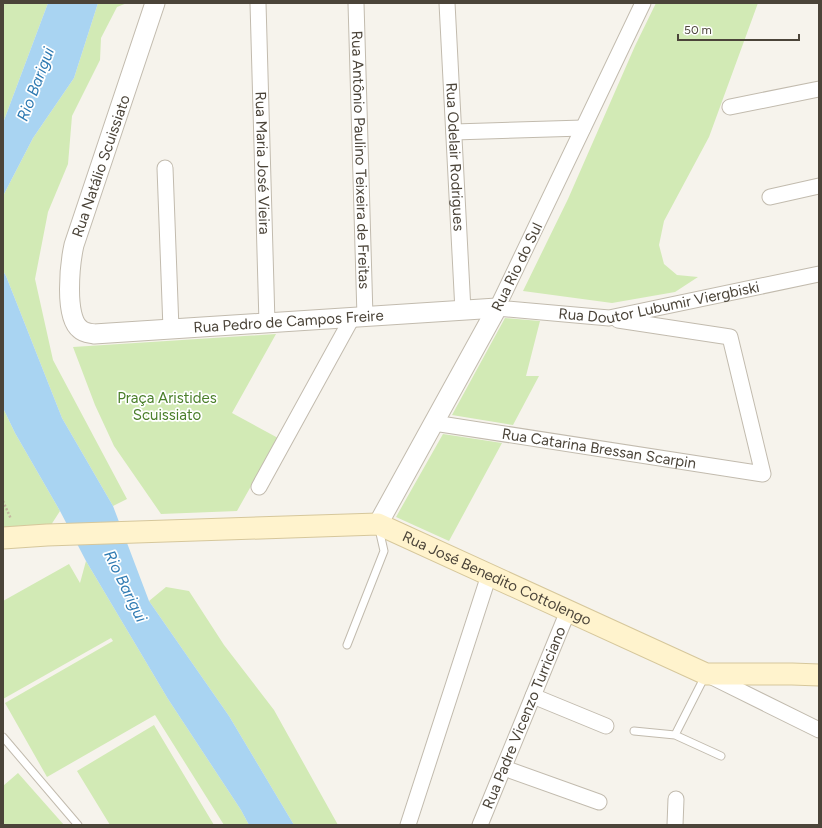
<svg xmlns="http://www.w3.org/2000/svg" width="822" height="828" font-family="Figtree,sans-serif">
<style>
.green{fill:#d2eab5}
.water{fill:#a9d4f2}
.lines{fill:none;stroke-linecap:round;stroke-linejoin:round}
.service-casing{stroke:#c2bbae;stroke-width:9}
.minor-casing{stroke:#c2bbae;stroke-width:17}
.tertiary-casing{stroke:#c2bbae;stroke-width:21}
.secondary-casing{stroke:#d6c79b;stroke-width:23}
.path{stroke:#c4b79f;stroke-width:2.5;stroke-dasharray:2 2;stroke-linecap:butt}
.service{stroke:#fff;stroke-width:7}
.minor{stroke:#fff;stroke-width:15}
.tertiary{stroke:#fff;stroke-width:19}
.secondary{stroke:#fff3cd;stroke-width:21}
.labels{text-anchor:middle;stroke-width:3.5;stroke-linejoin:round;paint-order:stroke}
.street-label{font-size:15px;fill:#4b4439;stroke:#fff}
.park-label{font-size:15px;fill:#4a7f2a;stroke:#fff}
.water-label{font-size:16px;font-style:italic;fill:#2e7ab2;stroke:#fff}
</style>
<rect width="100%" height="100%" fill="#f6f3ec"/>
<!-- green -->
<path class="green" d="M3,3h45l-45,120z
M98,3h29l-10,4 -16,31 -1,22 -28,56 -4,48 -20,48 -13,67 18,81 74,139 -14,7 -51,-88 -56,-142 -3,-5v-75l30,-58 41,-60z
M656,3h102l-49,134 -45,84 -5,24 5,19 13,11 21,2 -23,15 -63,11 -89,-12 45,-92 67,-153z
M505,318l35,3 -14,55h13l-26,49 -61,-10z
M276,334l-44,79 46,25 -41,73 -76,3 -47,-68 -19,-41 -22,-58z
M3,408l12,25 45,78 -9,14 -48,4z
M443,434l59,9 -53,98 -53,-24z
M86,561l82,138 73,111 8,15h-25l-69,-110 -108,62 -42,-74 108,-62 -2,-3 -108,61v-98l66,-37 11,19z
M166,587l23,4 35,54 50,65 64,115h-44l-65,-109 -80,-115z
M154,725l60,100h-104l-33,-54z
M18,773l46,52h-61v-39z"/>
<!-- water -->
<path class="water" d="M48,3h50l-24,75 -41,60 -30,58v-73z
M3,271l3,5 56,142 51,88 36,95 80,115 65,109h-45l-8,-15 -73,-111 -82,-138 -26,-50 -45,-78 -12,-25z"/>
<g class="lines">
<defs>
<path id="service" d="M347,645l37,-94 -5,-22
M634,731l41,4 46,21
M675,735l30,-59
M3,737l75,88"/>
<g id="minor">
<path id="s1" d="M258,3l9,320"/>
<path id="s2" d="M356,3l9,314"/>
<path id="s3" d="M447,3l16,308"/>
<path id="s4" d="M643,3l-146,305 112,10 210,-44"/>
<path d="M730,107l89,-18"/>
<path d="M454,132l129,-4"/>
<path d="M165,168l6,161"/>
<path d="M770,197l49,-11"/>
<path id="s5" d="M434,423l329,51 -33,-137 -112,-17"/>
<path d="M259,487l93,-169"/>
<path d="M708,675l111,55"/>
<path d="M533,696l73,30"/>
<path d="M504,768l95,34"/>
<path d="M408,825l81,-250"/>
<path id="s6" d="M480,825l88,-214"/>
<path d="M675,825l1,-26"/>
</g>
<g id="tertiary">
<path id="s7" d="M155,3l-81,242c-4,18 -10,72 6,84 4,4 9,4 14,5l403,-26"/>
<path d="M378,524l119,-216"/>
</g>
<g id="secondary">
<path id="s8" d="M3,538l44,-3 331,-11 328,150h86l27,1"/>
</g>
</defs>
<!-- service casing -->
<use href="#service" class="service-casing"/>
<!-- minor casing -->
<use href="#minor" class="minor-casing"/>
<!-- tertiary casing -->
<use href="#tertiary" class="tertiary-casing"/>
<!-- secondary casing -->
<use href="#secondary" class="secondary-casing"/>
<!-- path -->
<path class="path" d="M3,501l8,18"/>
<!-- service -->
<use href="#service" class="service"/>
<!-- minor -->
<use href="#minor" class="minor"/>
<!-- tertiary -->
<use href="#tertiary" class="tertiary"/>
<!-- secondary -->
<use href="#secondary" class="secondary"/>
</g>
<g class="labels">
<!-- street labels -->
<g class="street-label">
<text dy="5" stroke="none"><textPath href="#s3" startOffset="154">Rua Odelair Rodrigues</textPath></text>
<text dy="5" stroke="none"><textPath href="#s2" startOffset="157">Rua Antônio Paulino Teixeira de Freitas</textPath></text>
<text dy="5" stroke="none"><textPath href="#s1" startOffset="160">Rua Maria José Vieira</textPath></text>
<text transform="translate(101 166) rotate(-71)" y="5">Rua Natálio Scuissiato</text>
<text transform="translate(517 267) rotate(-64)" y="5">Rua Rio do Sul</text>
<text dy="5" stroke="none"><textPath href="#s4" startOffset="502">Rua Doutor Lubumir Viergbiski</textPath></text>
<text dy="5" stroke="none"><textPath href="#s7" startOffset="552">Rua Pedro de Campos Freire</textPath></text>
<text dy="5" stroke="none"><textPath href="#s5" startOffset="167">Rua Catarina Bressan Scarpin</textPath></text>
<text dy="5" stroke="none"><textPath href="#s8" startOffset="506">Rua José Benedito Cottolengo</textPath></text>
<text dy="5" stroke="none"><textPath href="#s6" startOffset="116">Rua Padre Vicenzo Turriciano</textPath></text>
</g>
<!-- park labels -->
<g class="park-label">
<text x="167" y="403">Praça Aristides<tspan x="167" dy="17">Scuissiato</tspan></text>
</g>
<!-- water labels -->
<g class="water-label">
<text transform="translate(35 84) rotate(-69)" y="6">Rio Barigui</text>
<text transform="translate(126 586) rotate(64)" y="6">Rio Barigui</text>
</g>
</g>
<!-- border -->
<rect width="822" height="828" fill="none" stroke="#4b4439" stroke-width="8"/>
<!-- scale -->
<path d="M678 34v6h121v-6" fill="none" stroke="#4b4439" stroke-width="2"/>
<text x="684" y="34" font-size="12" fill="#4b4439" stroke="#ffffff" stroke-width="3" paint-order="stroke">50 m</text>
</svg>
